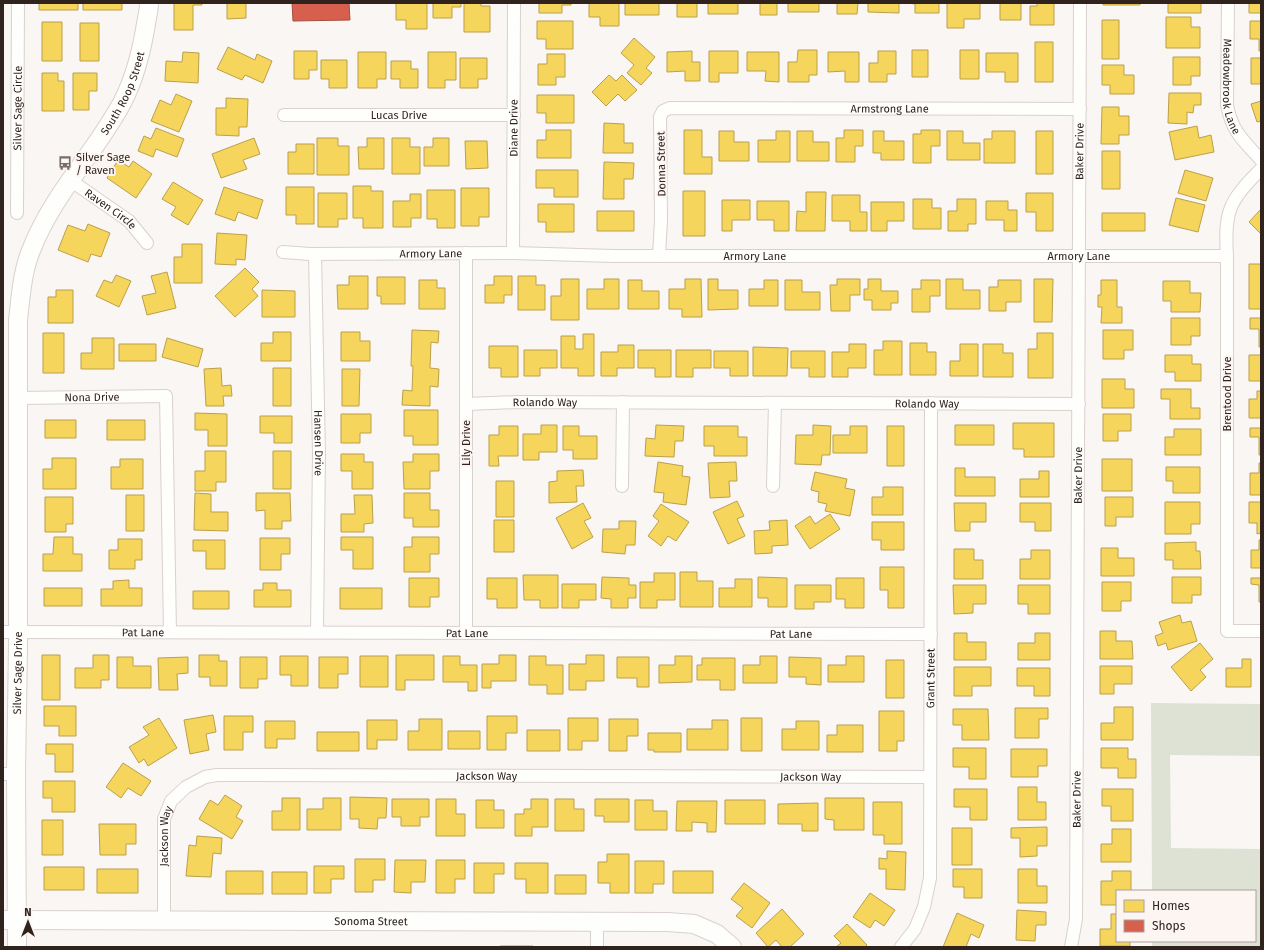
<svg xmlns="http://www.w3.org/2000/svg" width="1264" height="950" font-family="'Fira Sans',sans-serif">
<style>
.green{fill:#dee2d5}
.homes{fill:#f6d55c;stroke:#bba049}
.shops{fill:#d6604d;stroke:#a44e3f}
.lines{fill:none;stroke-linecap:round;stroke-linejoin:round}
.street-casing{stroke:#d9d1cd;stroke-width:14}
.secondary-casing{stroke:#d9d1cd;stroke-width:20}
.street{stroke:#fefefd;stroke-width:12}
.secondary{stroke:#fefefd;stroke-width:18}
.labels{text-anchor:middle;stroke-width:4;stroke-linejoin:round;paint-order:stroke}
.street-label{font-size:11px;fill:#30231e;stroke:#fcf5f2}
.poi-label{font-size:11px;fill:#30231e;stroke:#fcf5f2;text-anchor:start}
</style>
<rect width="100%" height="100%" fill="#faf6f4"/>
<!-- green -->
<path class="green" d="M1151,703l110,1v52l-91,-1 1,93 90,1v98h-109v-6h103v-50h-103z"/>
<!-- homes -->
<path class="homes" d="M39,3h39v7h-39z
M83,3h39v7h-39z
M174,3h28v2h-9v25h-19z
M209,3h37v15l-19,1v-16z
M396,3h31v26h-21v-9h-10z
M433,3h28v4h-9v11h-19z
M464,3h17v3h9v26h-26z
M539,3h32v2h-9v8h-23z
M589,3h30v23h-19v-9h-11z
M625,3h34v12h-34z
M677,3h20v14h-20z
M708,3h30v11h-30z
M760,3h17v12h-17z
M788,3h31v9h-31z
M837,3h21l-1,11h-20z
M868,3h31v10l-31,-1z
M907,3h32v10h-24v-9z
M947,3h33v16h-16v9h-17z
M1000,3h21v17h-21z
M1037,3h17v22h-24v-19h7z
M1103,3h37v2h-37z
M1168,3h33v10h-33z
M1249,3h12v10h-12z
M1166,17h25v10h9v21h-34z
M1102,20h17v39h-17z
M537,21h36v28h-27v-10h-9z
M1250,21h11v30h-2v-12h-9z
M42,22h20v39h-20z
M80,23h19v38h-19z
M634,38l21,19 -9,11 6,5 -11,12 -14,-12 7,-8 -13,-12z
M1035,42h18v40h-18z
M228,47l27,13 2,-6 15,7 -9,22 -18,-8 -3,5 -25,-11z
M798,50h19v25h-8v7h-21v-20h9z
M912,50h16v27h-16z
M960,50h19v29h-19z
M294,51h23v19h-8v9h-15z
M692,51v11h8v19h-15v-10l-18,1v-20z
M709,51h29v22h-19v9h-10z
M878,51h18v23h-9v8h-18v-19h9z
M183,52l16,1 -1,30 -33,-2 1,-20 16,1z
M358,52h28v27h-9v9h-19z
M428,52h28v28h-11v8h-17z
M747,52h32v30l-14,-1 1,-10h-19z
M828,52h31v30h-14v-11l-17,1z
M986,53h32v29h-13v-10h-19z
M547,54h18v23h-9v8h-18v-21h9z
M1173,57h27v19h-9v9h-18z
M460,58h27v21h-9v9h-18z
M1251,58h10v26h-10z
M321,60h26v28h-18v-9h-8z
M391,61h20v8h7v19h-18v-9h-9z
M1102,65h22v10h10v19h-24v-9h-8z
M42,73h16v8h6v30h-22z
M73,73h24v18h-8v19h-16z
M609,75l7,6 6,-6 15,15 -12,11 -7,-7 -12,12 -14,-14z
M1169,93h32v12h-7l-1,8 -6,-1v12l-19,-1z
M176,94l16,7 -13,31 -28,-11 9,-21 11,5z
M537,95h37v28h-28v-10h-9z
M226,98l22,1 -1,28h-8v9l-23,-1v-27h10z
M1261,101v20l-4,1 -6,-18z
M1102,107h17v9h10v19h-10v9h-18z
M604,123l20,1v19h9v10h-30z
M1197,126l2,12 12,-3 3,17 -39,8 -6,-28z
M156,128l28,11 -7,18 -21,-8 -3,8 -15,-6 6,-15 7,3z
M546,130h25v28h-34v-18h9z
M684,130h18v27h10v17h-28z
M844,130h19v16h-8v16h-19v-24h8z
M921,130h19v16h-9v17h-18v-29h8z
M719,131h15v11h15v19h-30z
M776,131h14v31h-32v-22h18z
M797,131h16v11h16v19h-32z
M873,131h11v10h20v19h-23v-7h-8z
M947,131h16v12h17v17h-33z
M992,131h23v32h-31v-24h8z
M1036,131h17v43h-17z
M254,138l6,16 -17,6 4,9 -26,9 -9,-24z
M317,138h21v8h11v29h-32z
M367,138h17v31h-25l-1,-22h9z
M392,138h18v9h10v27h-28z
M433,138h16v28h-25v-19h9z
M465,141h22l1,27 -22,1z
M296,144h18v30h-26v-22h8z
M1102,151h18v38h-18z
M118,160l11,7 4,-6 19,13 -16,24 -29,-20z
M604,162l30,1 -1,16h-9v20h-21z
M536,170h42v27h-24v-9h-18z
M1185,170l28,8 -7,23 -28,-8z
M173,182l30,18 -15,25 -17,-10 5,-8 -14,-8z
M353,186h18v5h12v37h-20v-10h-10z
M224,187l39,13 -6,19 -19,-7 -3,9 -20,-7z
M286,187h28v37h-18v-9h-10z
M461,188h28v29h-10v9h-18z
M427,190h28v38h-18v-9h-10z
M683,191h22v45h-22z
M806,192h20l-1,39h-29l1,-20 9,1z
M318,193h29v26h-9v8h-20z
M1026,193h27v38h-17v-19h-10z
M410,194h11v24h-10v9h-18v-26h17z
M832,195h28v17h7v19h-17v-10h-18z
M1176,198l29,7 -7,27 -29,-7z
M913,199h19v9h9v21h-28z
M957,199h19v25h-8v7h-20v-20h9z
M722,200h28v20h-18v11h-10z
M757,201h32v30h-15v-11h-17z
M986,201h22v9h9v21h-13v-11h-18z
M871,202h33v19h-17v10h-16z
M538,204h36v28h-28v-10h-8z
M1261,209v25l-12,-12z
M597,211h37v20h-37z
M1102,213h43v18h-43z
M88,224l22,9 -9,24 -10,-3 -3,8 -30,-12 10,-25 17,6z
M217,233l30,2 -2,25 -9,-1v6l-21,-1z
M182,244h20v39h-28v-26h8z
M1249,264h12v45h-12z
M245,268l14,14 -7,7 6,7 -23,21 -20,-21z
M167,272l9,36 -29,7 -5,-19 14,-3 -5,-17z
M116,275l15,6 -12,26 -23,-11 8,-16 8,3z
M349,276h19v33h-30l-1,-24h12z
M494,276h18v19h-8v8h-19v-18h9z
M518,276h18v9h9v25h-27z
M377,277h28v27h-24v-8h-4z
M561,279h18v41h-28v-24h10z
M604,279h15v30h-32v-20h17z
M685,279h16l1,38h-20v-8h-13v-20h16z
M708,279h10v11h20v19l-30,1z
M837,279h23v16h-10v16h-19l-1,-26h7z
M868,279h13v12h17v12h-7v7h-19v-10h-8v-11h4z
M946,279h17v11h17v19h-34z
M1034,279h19l-1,43h-18z
M419,280h18v8h8v21h-26z
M628,280h14v11h17v18h-31z
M764,280h14v26h-29v-17h15z
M785,280h17v12h18v18h-35z
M921,280h19v16h-10v16h-18v-23h9z
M998,280h23v22h-15v9h-17v-24h9z
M1101,280h16v27h5v16h-21l1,-16h-4v-12h3z
M1163,281h27v12h11l-1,19h-29v-11h-8z
M56,290h17v33h-25v-26h8z
M262,290l33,1v26h-33z
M1171,318h29v18h-9v9h-20z
M1250,318h11v29h-2v-18h-9z
M412,330l27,1 -1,12 -7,-1 -1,26 9,1 -1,18 -8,-1v20l-28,-1 1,-15 9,1 1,-25h-2z
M1103,330h30v20h-9v9h-21z
M273,332h18v29h-30v-18h12z
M341,332h19v9h10v20h-29z
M43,333h21v40h-21z
M1037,333h16v45h-25v-29h9z
M583,334h11v42h-16v-8h-17v-32h14v13h8z
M92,338h22v31h-33v-16h11z
M167,338l36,11 -5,18 -36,-10z
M883,341h19v34h-28v-25h9z
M910,343h17v9h9v23h-26z
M119,344h37v17h-37z
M849,344h17v24h-18v9h-16v-25h17z
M960,344h18v32h-28v-15h10z
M983,344h20v9h10v24h-30z
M618,345h16v23h-17v8h-16v-24h17z
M489,346h29v31h-17v-9h-12z
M753,347l35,1 -1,28h-34z
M524,350h33v18h-17v8h-16z
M638,350h33v27h-16v-9h-17z
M676,350h35v18h-18v9h-17z
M714,351h34v25h-18v-8h-16z
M791,351h34v26h-16v-9h-18z
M1165,355h27v9h9v17h-26v-9h-10z
M1249,355h12v26h-12z
M221,368l1,18 9,-1 1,11h-9l1,10h-18l-2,-37z
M273,368h18v38h-18z
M342,369h18l-1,37h-17z
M1102,379h23v10h9v19h-32z
M1161,389h30v19h9v11h-30v-20h-9z
M1257,391h4v27h-12v-19h8z
M404,410h34v35h-25v-9h-9z
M195,413l32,1v32h-19v-16h-13z
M341,414h30v19h-11v10h-19z
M1103,414h28v17h-13v10h-15z
M260,416h32v27h-18v-10h-14z
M45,420h31v18h-31z
M107,420h38v20h-38z
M1013,423h41v34h-30v-8h-11z
M541,425h16v27h-18v8h-16v-26h18z
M656,425l28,1 -1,15h-8l-1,16 -29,-1 1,-18 9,1z
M813,425l18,1 -1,29h-8l-1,10 -26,-1 1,-29h17z
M955,425h39v20h-39z
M499,426h19v30h-20l1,10h-10v-31h10z
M563,426h16v10h18v23h-24v-9h-10z
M704,426h34v11h9v19h-33v-10h-10z
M850,426h17v27h-34v-18h17z
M887,426h17v40h-17z
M1250,428h11v27h-2v-18h-9z
M1174,429h27v26h-36v-18h9z
M205,451h21v31h-10v9h-21v-20h10z
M273,451h18v38h-18z
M341,454h23v8h9v27h-21v-18h-11z
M413,454h26v17h-9v18h-26l-1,-27h10z
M52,458h24v31h-33v-20h9z
M120,459h23v30h-32v-22h9z
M1102,459h30v32h-30z
M658,462l25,4 -1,10 8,1 -4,28 -23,-3 1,-9 -10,-1z
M736,462l1,19h-8l1,16 -20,1 -2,-35z
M1259,463h2v32h-11v-22h9z
M1166,467h34v26h-27v-12h-7z
M955,468h10v9h30v19h-40z
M583,470l1,16h-8l1,16 -28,1v-21l8,-1v-10z
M1039,471h10v26h-29v-18h19z
M815,472l32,7 -2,9 10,2 -5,26 -25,-5 2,-7 -9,-2 1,-10 -8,-2z
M496,481h18v36h-18z
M883,487h20v28h-31v-18h11z
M195,493l16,1v18h17v19l-34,-1z
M256,493h34l1,28h-9v8h-17v-19l-9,1z
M404,493h26v17h9v17h-26v-9h-9z
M126,495h18v36h-18z
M354,495h18l1,28 -9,1v8h-23v-18h14z
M45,497h28v27h-7v8h-21z
M1105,497h28v20h-17v9h-11z
M737,501l7,15 -7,3 8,17 -17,8 -15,-32z
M1165,502h35v22h-9v10h-26z
M1249,502h12v31l-4,1v-11h-8z
M583,503l8,15 -7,3 9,16 -21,12 -16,-31z
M954,503h32v19h-16v9h-15z
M1020,503h31v28h-16v-9h-15z
M661,504l28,18 -13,19 -8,-5 -7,10 -13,-10 11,-15 -6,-5z
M830,514l10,15 -30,20 -15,-23 15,-10 5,8z
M494,520h20v32h-20z
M787,520l1,25 -16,1v7l-17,1 -1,-23 16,-1 -1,-9z
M619,521h17l-1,24h-9l-1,9 -23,-2 1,-23h16z
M872,522h32v28h-23v-10h-9z
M54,537h19v17h9v17h-39v-17h10z
M341,537h32v32h-20v-19h-12z
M412,537h27v17h-9v18h-26v-25h8z
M260,538h30v16h-9v16h-21z
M118,539h24v21h-7v9h-26v-19h9z
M193,540h32v29h-19v-18h-13z
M1259,540h2v28h-10v-18h8z
M1196,542v9h4l1,18h-28v-9h-8v-17z
M1101,548h17v10h16v18h-33z
M954,549h20v11h9v19h-29z
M1031,550h19v29h-30v-20h11z
M880,567h24v41h-16v-18h-8z
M680,572h17v9h16v26h-33z
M654,573h21v27h-18v8h-17v-26h14z
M523,575h35v33h-18v-8h-16z
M602,577l27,1v7h7v13h-8v10h-17v-9l-10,-1z
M758,577l29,1v29h-19v-9h-10z
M1172,577h29v18h-9v8h-20z
M409,578h30v19h-9v10h-21z
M487,578h30v30h-20v-9h-10z
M836,578h28v30h-19v-9h-9z
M1251,578h10v24h-2v-17l-8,-1z
M735,579h17v28h-33v-19h16z
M129,580v8h13v18h-41v-17h12v-8z
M1102,582h29v19h-10v10h-19z
M263,583h14v7h14v17h-37v-17h9z
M562,584h34v16h-17v8h-17z
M795,585h36v17h-17v7h-19z
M953,585h33v19h-13v9l-19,1z
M1018,585h32v29h-22v-10h-10z
M44,588h38v18h-38z
M340,588h42v21h-42z
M193,591h36v18h-36z
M1180,615l2,8 9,-2 6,20 -29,9 -2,-7 -8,3 -3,-10 8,-3 -4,-11z
M1100,631h16v10h16l1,18h-33z
M954,633h13v9h19v18h-32z
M1035,633h15v27h-32v-17h17z
M1200,643l13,16 -13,11 6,7 -15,14 -20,-24z
M42,655h18v45h-18z
M93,655h16v25h-8v8h-26v-20h18z
M199,655h20v6h8v25h-17v-9h-11z
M396,655h38v25h-29v10h-9z
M499,655h17v26h-25v7h-9v-24h17z
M586,655h18v26h-18v9h-17v-26h17z
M280,656h28v30h-17v-11h-11z
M360,656h28v31h-28z
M443,656h17v9h17v26h-9v-9h-25z
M529,656h17v9h17v29h-16v-9h-18z
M675,656h17v26l-33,1v-18h16z
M760,656h17v27h-34v-18h17z
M846,656h18v26h-36v-17h18z
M117,657h16v9h18v22h-34z
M188,657v16l-11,1 1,16h-19l-1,-32z
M240,657h27v22h-9v9h-18z
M319,657h29v17h-10v14h-19z
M617,657h32v30h-12v-9h-20z
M789,657l32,1v27l-15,-1v-7h-17z
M702,658h33v32h-15v-10h-23v-15h5z
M1242,659h9v28h-25v-19h16z
M886,660h18v38h-18z
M1100,666h32v18h-18v10h-14z
M954,667h37v19h-19v10h-18z
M1017,668h33v28h-16v-10h-17z
M44,706h32v30h-17v-10h-15z
M1114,707h19v33h-32v-17h13z
M1015,708h33v11h-9v19h-24z
M953,709h35l1,31h-27v-15h-9z
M879,711h25v30h-7v10h-18z
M213,715l3,17 -10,2 3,16 -19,4 -6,-34z
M224,716h29v16h-10v18h-19z
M487,716h30v17h-11v17h-19z
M159,718l18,30 -29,18 -4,-7 -5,4 -10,-16 20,-12 -6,-8z
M568,718h30v23h-16v9h-14z
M741,718h21v33h-21z
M419,719h23v31h-34v-19h11z
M609,719h29v17h-11v15h-18z
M367,720h30v20h-20v9h-10z
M712,720h16v30h-41v-21h25z
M265,721h30v18h-18v9h-12z
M796,721h23v29h-37v-21h14z
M837,725h26v27h-36v-17h10z
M527,730h33v21h-33z
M448,731h32v18h-32z
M317,732h42v19h-42z
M648,733h33v19h-27v-2h-6z
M46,744h27v28h-18v-18h-9z
M953,748h33v31h-17v-12h-16z
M1101,748h27v11h8v19h-18v-10h-17z
M1011,749h36v17h-9v11h-27z
M123,763l28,18 -10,15 -13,-8 -7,10 -15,-11z
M43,781h32v31h-23v-14h-9z
M1018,787h19v15h9v18h-28z
M954,789h33v31h-17v-13h-16z
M1102,789h31v32h-22v-15h-9z
M225,795l17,11 -6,11 7,4 -11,18 -33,-20 11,-19 8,5z
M350,797l37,1 -1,20h-8l-1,11 -18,-1v-9h-9z
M282,798h18v32h-28v-19h10z
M323,798h18v32h-34v-21h16z
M825,798h39v32h-30v-10l-9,-1z
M392,799h37v18h-9v9h-19v-9h-9z
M436,799h20v15h9v22h-29z
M531,799h17v28h-16v9h-17v-22h9v-5h7z
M555,799h19v10h10v22h-29z
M595,799h34v23h-25v-6h-9z
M476,800h18v10h10v18h-28z
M635,800h18v11h14v19h-32z
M725,800h40v24h-40z
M677,801h40l-1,31h-9v-9l-15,-1v9h-16z
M873,802h29v42h-18v-9h-11z
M818,803v28h-16v-7h-24v-20z
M42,820h21v35h-21z
M99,824h37v20h-10v11h-26z
M1047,827v19h-10v10l-17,1v-19h-9v-10z
M952,828h20v37h-20z
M1112,829h19v33h-30v-18h11z
M197,836l25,2 -1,16 -8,-1 -2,24 -25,-1 3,-31 7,1z
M887,851l19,1 -1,38 -19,-1v-20h-7v-11l8,1z
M607,854h22v39h-19v-10h-12v-21h9z
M355,859h30v21h-12v12h-18z
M395,860h31l-1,22h-14v11l-17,-1z
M436,860h29v19h-10v14h-19z
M635,861h29v23h-11v9h-18z
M474,863h30v11h-10v19h-20z
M515,863h33v30h-22v-14h-11z
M314,866h30v13h-13v14h-17z
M44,867h40v23h-40z
M97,869h41v24h-41z
M953,869h29v29h-18v-11h-11z
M1018,869h19v17h10v17h-29z
M226,871h37v23h-37z
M673,871h40v22h-40z
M1112,871h19v20h-14v14h-16v-24h11z
M272,872h35v22h-35z
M555,875h31v19h-31z
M744,883l26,20 -18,25 -16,-12 7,-8 -12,-9z
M870,893l25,17 -11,16 -9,-6 -5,8 -17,-11z
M782,909l22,25 -14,13h-8l-6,-7 -8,7 -12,-14z
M1017,910l29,2v13h-10l-1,16 -19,-1z
M957,913l27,12 -5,13 -8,-4 -5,13h-23z
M1111,914h6v27h13v5h-30v-17h11z
M847,924l20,21 -2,2h-29l5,-4 -7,-7z
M500,946h33v1h-33z"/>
<!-- shops -->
<path class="shops" d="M292,3h57l1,17 -57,1z"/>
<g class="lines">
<defs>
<g id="street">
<path id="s1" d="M1228,3l-1,102c5,27 16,35 34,55"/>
<path id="s2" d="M284,115h230"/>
<path d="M1261,169c-32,32 -37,42 -34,87v375h34"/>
<path id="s3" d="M70,180l59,41 18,22"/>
<path id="s4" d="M17,213l1,-210"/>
<path id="s5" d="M283,252l27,2 203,-1 101,3h613"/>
<path d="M466,253v380"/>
<path id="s6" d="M513,253l1,-250"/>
<path id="s7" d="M315,254l4,200 -2,178"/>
<path id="s8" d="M659,256l2,-36 -1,-103 3,-6 7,-3 410,1"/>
<path id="s9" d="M18,398l148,-2 4,236"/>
<path id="s10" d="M466,404l52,-2 561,2"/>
<path d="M622,486l1,-84"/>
<path d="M773,486l2,-83"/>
<path id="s11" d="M3,632l928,2"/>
<path d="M3,774h13"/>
<path id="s12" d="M164,920v-101l7,-18 15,-14 19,-10 12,-2 713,2"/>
<path d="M597,922v25"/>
<path id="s13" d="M901,947l14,-18 9,-22 6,-29 1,-475"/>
<path id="s14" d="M1071,947l5,-28 4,-916"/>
</g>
<g id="secondary">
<path id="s15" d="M3,920l665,2 26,2 23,10 15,13"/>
<path id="s16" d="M17,947l-1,-173 2,-128v-326c3,-25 4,-49 14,-72 20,-51 59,-91 86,-138 15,-25 22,-52 27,-80 1,-9 4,-18 4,-27"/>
</g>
</defs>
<!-- street casing -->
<use href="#street" class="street-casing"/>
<!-- secondary casing -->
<use href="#secondary" class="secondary-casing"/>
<!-- street -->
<use href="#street" class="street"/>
<!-- secondary -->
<use href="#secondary" class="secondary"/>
</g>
<!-- icons -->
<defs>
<symbol id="bus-bare" viewBox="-9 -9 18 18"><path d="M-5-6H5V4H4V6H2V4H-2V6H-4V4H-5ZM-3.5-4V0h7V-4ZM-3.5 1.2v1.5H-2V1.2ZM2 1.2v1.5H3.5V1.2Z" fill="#776d69" stroke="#fcf5f2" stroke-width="2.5" paint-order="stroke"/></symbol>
</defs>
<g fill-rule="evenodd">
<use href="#bus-bare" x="55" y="153" width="20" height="20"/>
</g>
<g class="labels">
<!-- street labels -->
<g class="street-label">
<text dy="4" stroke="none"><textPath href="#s1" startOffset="84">Meadowbrook Lane</textPath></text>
<text dy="4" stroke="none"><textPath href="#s16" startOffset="881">South Roop Street</textPath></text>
<text dy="4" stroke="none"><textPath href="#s4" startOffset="105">Silver Sage Circle</textPath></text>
<text dy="4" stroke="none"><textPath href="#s8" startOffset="373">Armstrong Lane</textPath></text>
<text dy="4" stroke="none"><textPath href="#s2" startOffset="115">Lucas Drive</textPath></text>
<text dy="4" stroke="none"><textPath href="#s6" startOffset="125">Diane Drive</textPath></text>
<text dy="4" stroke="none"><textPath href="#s14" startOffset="796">Baker Drive</textPath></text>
<text transform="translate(661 164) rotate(-91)" y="4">Donna Street</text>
<text dy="4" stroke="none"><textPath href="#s3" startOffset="50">Raven Circle</textPath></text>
<text dy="4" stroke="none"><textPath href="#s5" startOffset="148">Armory Lane</textPath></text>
<text dy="4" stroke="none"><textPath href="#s5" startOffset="472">Armory Lane</textPath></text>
<text dy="4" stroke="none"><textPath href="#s5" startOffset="796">Armory Lane</textPath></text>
<text transform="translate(1227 394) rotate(-90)" y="4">Brentood Drive</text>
<text dy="4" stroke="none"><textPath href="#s9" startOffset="74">Nona Drive</textPath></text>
<text dy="4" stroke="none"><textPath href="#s10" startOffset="79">Rolando Way</textPath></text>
<text dy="4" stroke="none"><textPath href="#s10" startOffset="461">Rolando Way</textPath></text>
<text dy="4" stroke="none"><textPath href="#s7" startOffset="189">Hansen Drive</textPath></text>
<text transform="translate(466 443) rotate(-90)" y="4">Lily Drive</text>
<text dy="4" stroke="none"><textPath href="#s14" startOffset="472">Baker Drive</textPath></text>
<text dy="4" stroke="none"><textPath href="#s11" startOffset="140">Pat Lane</textPath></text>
<text dy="4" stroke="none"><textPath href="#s11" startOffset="464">Pat Lane</textPath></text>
<text dy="4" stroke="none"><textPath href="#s11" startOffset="788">Pat Lane</textPath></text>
<text dy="4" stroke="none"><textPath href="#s16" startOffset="274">Silver Sage Drive</textPath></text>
<text dy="4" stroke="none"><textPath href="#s13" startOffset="276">Grant Street</textPath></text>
<text dy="4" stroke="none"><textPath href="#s12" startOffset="444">Jackson Way</textPath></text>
<text dy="4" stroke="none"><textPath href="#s12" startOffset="768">Jackson Way</textPath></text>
<text dy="4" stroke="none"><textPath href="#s14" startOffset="148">Baker Drive</textPath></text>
<text dy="4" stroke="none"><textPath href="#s12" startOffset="84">Jackson Way</textPath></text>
<text dy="4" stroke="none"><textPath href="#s15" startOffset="368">Sonoma Street</textPath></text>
</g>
<!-- poi labels -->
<g class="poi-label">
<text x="76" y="161">Silver Sage<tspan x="76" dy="13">/ Raven</tspan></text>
</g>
</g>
<!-- border -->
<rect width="1264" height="950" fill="none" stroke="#30231e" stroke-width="8"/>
<!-- legend -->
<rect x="1116" y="890" width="140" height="52" fill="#fcf5f2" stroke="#aaa19d"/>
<rect x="1124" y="900" width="20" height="12" fill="#f6d55c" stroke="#aaa19d"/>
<text x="1152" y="910" font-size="12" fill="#30231e">Homes</text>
<rect x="1124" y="920" width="20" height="12" fill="#d6604d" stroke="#aaa19d"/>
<text x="1152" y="930" font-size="12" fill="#30231e">Shops</text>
<!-- north arrow -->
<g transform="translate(28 922)" stroke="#fcf5f2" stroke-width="3" paint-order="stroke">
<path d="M0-3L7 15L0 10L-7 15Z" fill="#30231e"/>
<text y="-6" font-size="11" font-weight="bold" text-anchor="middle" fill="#30231e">N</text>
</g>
</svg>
